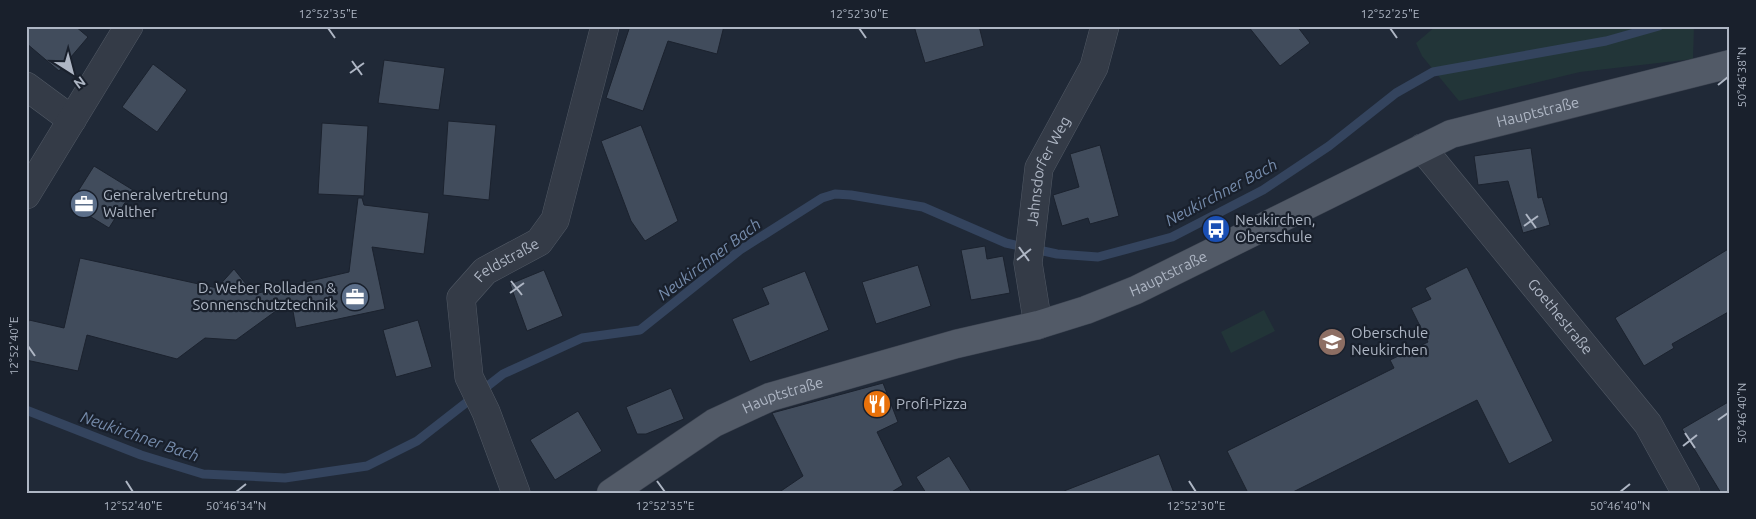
<svg xmlns="http://www.w3.org/2000/svg" width="1756" height="519" font-family="Ubuntu,sans-serif">
<style>
.green{fill:#223538}
.lines{fill:none;stroke-linecap:round;stroke-linejoin:round}
.stream{stroke:#34445e;stroke-width:9}
.building{fill:#414c5c;stroke:#1b222e}
.minor-casing{stroke:#515965;stroke-width:29}
.major-casing{stroke:#3d4451;stroke-width:29}
.minor{stroke:#343b47;stroke-width:28}
.major{stroke:#525a67;stroke-width:28}
.ticks{fill:none;stroke:#aeb6c4;stroke-width:2}
.labels{text-anchor:middle;stroke-width:4.5;stroke-linejoin:round;paint-order:stroke}
.street-label{font-size:15px;fill:#aeb6c4;stroke:#19202c}
.poi-label{font-size:15px;fill:#aeb6c4;stroke:#19202c;text-anchor:start}
.water-label{font-size:16px;font-style:italic;fill:#768cac;stroke:#19202c}
.neatline{fill:none;stroke:#aeb6c4;stroke-width:2}
.ticks-label{font-size:12px;text-anchor:middle;fill:#aeb6c4}
</style>
<rect width="100%" height="100%" fill="#202937"/>
<!-- green -->
<path class="green" d="M1436,26h258l-1,33 -113,13 -121,29 -37,-45 -6,-13z
M1264,310l11,21 -44,22 -10,-21z"/>
<g class="lines">
<!-- stream -->
<path class="stream" d="M26,410l115,45 62,19 82,4 82,-12 50,-25 86,-67 79,-36 58,-8 100,-80 82,-52 13,-4 16,1 72,12 83,36 51,11 41,3 74,-20 91,-47 66,-44 67,-53 37,-21 173,-31 53,-15"/>
</g>
<!-- building -->
<path class="building" d="M26,26h49l13,11 -29,34 -33,-28z
M630,26h94l-7,28 -49,-13 -25,70 -37,-13z
M914,26h65l5,20 -59,17z
M1248,26h49l13,17 -30,23z
M384,60l61,8 -6,42 -61,-7z
M153,64l34,26 -30,42 -35,-25z
M448,121l48,4 -7,75 -46,-5z
M322,123l46,3 -4,70 -46,-2z
M641,125l37,96 -33,20 -14,-20 -30,-80z
M1100,145l19,71 -29,8 -2,-6 -26,8 -9,-31 26,-8 -9,-33z
M1531,148l7,50 4,-1 8,28 -27,8 -15,-52 -30,4 -4,-29z
M94,166l39,24 -24,38 -39,-24z
M358,198h4l2,7 65,8 -5,41 -52,-7 13,62 -89,19 -5,-28 -55,40 -31,-2 -28,21 -90,-24 -9,36 -52,-11v-27l3,-13 35,8 16,-70 137,30 17,-19 20,25 95,-22z
M985,246l2,13 16,-3 7,37 -39,7 -10,-50z
M1730,248v63l-58,33 2,4 -30,18 -29,-48z
M918,265l13,41 -55,18 -14,-42z
M1467,267l86,174 -44,23 -32,-64 -186,93h-43l-21,-42 167,-83 -4,-8 38,-18 -17,-34 20,-9 -6,-11z
M544,270l19,46 -36,15 -17,-47z
M805,271l24,59 -79,32 -18,-43 37,-15 -7,-16z
M418,320l14,47 -36,10 -13,-47z
M883,383l15,39 -21,10 26,53 -13,8h-112l25,-17 -31,-63z
M671,388l13,31 -38,15h-9l-11,-27z
M1730,401v92h-9l-39,-64z
M578,411l24,40 -47,29 -25,-40z
M1159,454l15,39h-110v-2z
M949,456l23,37h-46l-10,-16z"/>
<g class="lines">
<defs>
<g id="minor">
<path d="M26,86l46,34"/>
<path id="s1" d="M1422,148l226,276 38,69"/>
<path d="M26,195l103,-169"/>
<path id="s2" d="M1038,325l-10,-62 11,-95 55,-101 11,-41"/>
<path id="s3" d="M516,493l-30,-81 -17,-35 -8,-79 24,-27 54,-29 16,-22 50,-194"/>
</g>
<g id="major">
<path id="s4" d="M611,493l103,-70 56,-26 186,-53 82,-19 48,-15 50,-20 315,-156 279,-70"/>
</g>
</defs>
<!-- minor casing -->
<use href="#minor" class="minor-casing"/>
<!-- major casing -->
<use href="#major" class="major-casing"/>
<!-- minor -->
<use href="#minor" class="minor"/>
<!-- major -->
<use href="#major" class="major"/>
</g>
<!-- ticks -->
<path class="ticks" d="M328,28l7,10M859,28l7,10M1390,28l7,10M352,61l10,14M350,73l14,-10M1718,85l10,-8M1526,214l10,14M1524,226l14,-10M1019,247l10,14M1017,260l14,-11M511,281l11,14M510,293l14,-10M28,346l7,10M1718,420l10,-7M1685,433l10,15M1683,446l14,-11M126,481l7,11M657,481l8,11M1189,481l7,11M236,492l10,-8M1620,492l10,-8"/>
<!-- icons -->
<defs>
<symbol id="office-disc" viewBox="-11 -11 22 22"><circle r="9.5" fill="#5c6f8a" stroke="#19202c"/><path d="M-6-3h4V-5.5h4V-3h4V5H-6ZM-1-4.5V-3h2v-1.5ZM-6 0V1H6V0Z" fill="#fff"/></symbol>
<symbol id="bus-disc" viewBox="-11 -11 22 22"><circle r="9.5" fill="#1a4fb4" stroke="#19202c"/><path d="M-5-6H5V4H4V6H2V4H-2V6H-4V4H-5ZM-3.5-4V0h7V-4ZM-3.5 1.2v1.5H-2V1.2ZM2 1.2v1.5H3.5V1.2Z" fill="#fff"/></symbol>
<symbol id="school-disc" viewBox="-11 -11 22 22"><circle r="9.5" fill="#8d6e63" stroke="#19202c"/><path d="M0-5L7-2L0 1L-7-2ZM-4 1L0 2.5L4 1V4Q0 6-4 4Z" fill="#fff"/></symbol>
<symbol id="restaurant-disc" viewBox="-11 -11 22 22"><circle r="9.5" fill="#e8710a" stroke="#19202c"/><path d="M-5-6h1v4h1v-4h1v4h1v-4h1v5L-1.5 .5V6h-2V.5L-5-1ZM5-6V6H3V1.5H1.5Q1.5-4 5-6Z" fill="#fff"/></symbol>
</defs>
<g fill-rule="evenodd">
<use href="#office-disc" x="68" y="188" width="32" height="32"/>
<use href="#bus-disc" x="1200" y="213" width="32" height="32"/>
<use href="#office-disc" x="339" y="281" width="32" height="32"/>
<use href="#school-disc" x="1316" y="326" width="32" height="32"/>
<use href="#restaurant-disc" x="861" y="388" width="32" height="32"/>
</g>
<g class="labels">
<!-- street labels -->
<g class="street-label">
<text dy="5" stroke="none"><textPath href="#s4" startOffset="1009">Hauptstraße</textPath></text>
<text dy="5" stroke="none"><textPath href="#s2" startOffset="158">Jahnsdorfer Weg</textPath></text>
<text dy="5" stroke="none"><textPath href="#s3" startOffset="265">Feldstraße</textPath></text>
<text dy="5" stroke="none"><textPath href="#s4" startOffset="604">Hauptstraße</textPath></text>
<text dy="5" stroke="none"><textPath href="#s1" startOffset="218">Goethestraße</textPath></text>
<text dy="5" stroke="none"><textPath href="#s4" startOffset="199">Hauptstraße</textPath></text>
</g>
<!-- poi labels -->
<g class="poi-label">
<text x="103" y="200">Generalvertretung<tspan x="103" dy="17">Walther</tspan></text>
<text x="1235" y="225">Neukirchen,<tspan x="1235" dy="17">Oberschule</tspan></text>
<text x="336" y="293" text-anchor="end">D. Weber Rolladen &amp;<tspan x="336" dy="17">Sonnenschutztechnik</tspan></text>
<text x="1351" y="338">Oberschule<tspan x="1351" dy="17">Neukirchen</tspan></text>
<text x="896" y="409">Profi-Pizza</text>
</g>
<!-- water labels -->
<g class="water-label">
<text transform="translate(1221 192) rotate(-28)" y="6">Neukirchner Bach</text>
<text transform="translate(709 259) rotate(-37)" y="6">Neukirchner Bach</text>
<text transform="translate(140 436) rotate(19)" y="6">Neukirchner Bach</text>
</g>
</g>
<!-- border -->
<rect width="1756" height="519" fill="none" stroke="#19202c" stroke-width="55"/>
<!-- north arrow -->
<g transform="translate(72 72) rotate(144)" stroke="#19202c" stroke-width="4" paint-order="stroke">
<path d="M0-4L9 19L0 12L-9 19Z" fill="#aeb6c4"/>
<text y="-8" font-size="14" font-weight="bold" text-anchor="middle" fill="#aeb6c4">N</text>
</g>
<rect x="28" y="28" width="1700" height="464" class="neatline"/>
<g class="ticks-label">
<text x="328" y="18">12°52'35"E</text>
<text x="859" y="18">12°52'30"E</text>
<text x="1390" y="18">12°52'25"E</text>
<text transform="translate(1742 77) rotate(-90)" y="4">50°46'38"N</text>
<text transform="translate(14 346) rotate(-90)" y="4">12°52'40"E</text>
<text transform="translate(1742 413) rotate(-90)" y="4">50°46'40"N</text>
<text x="133" y="510">12°52'40"E</text>
<text x="236" y="510">50°46'34"N</text>
<text x="665" y="510">12°52'35"E</text>
<text x="1196" y="510">12°52'30"E</text>
<text x="1620" y="510">50°46'40"N</text>
</g>
</svg>
